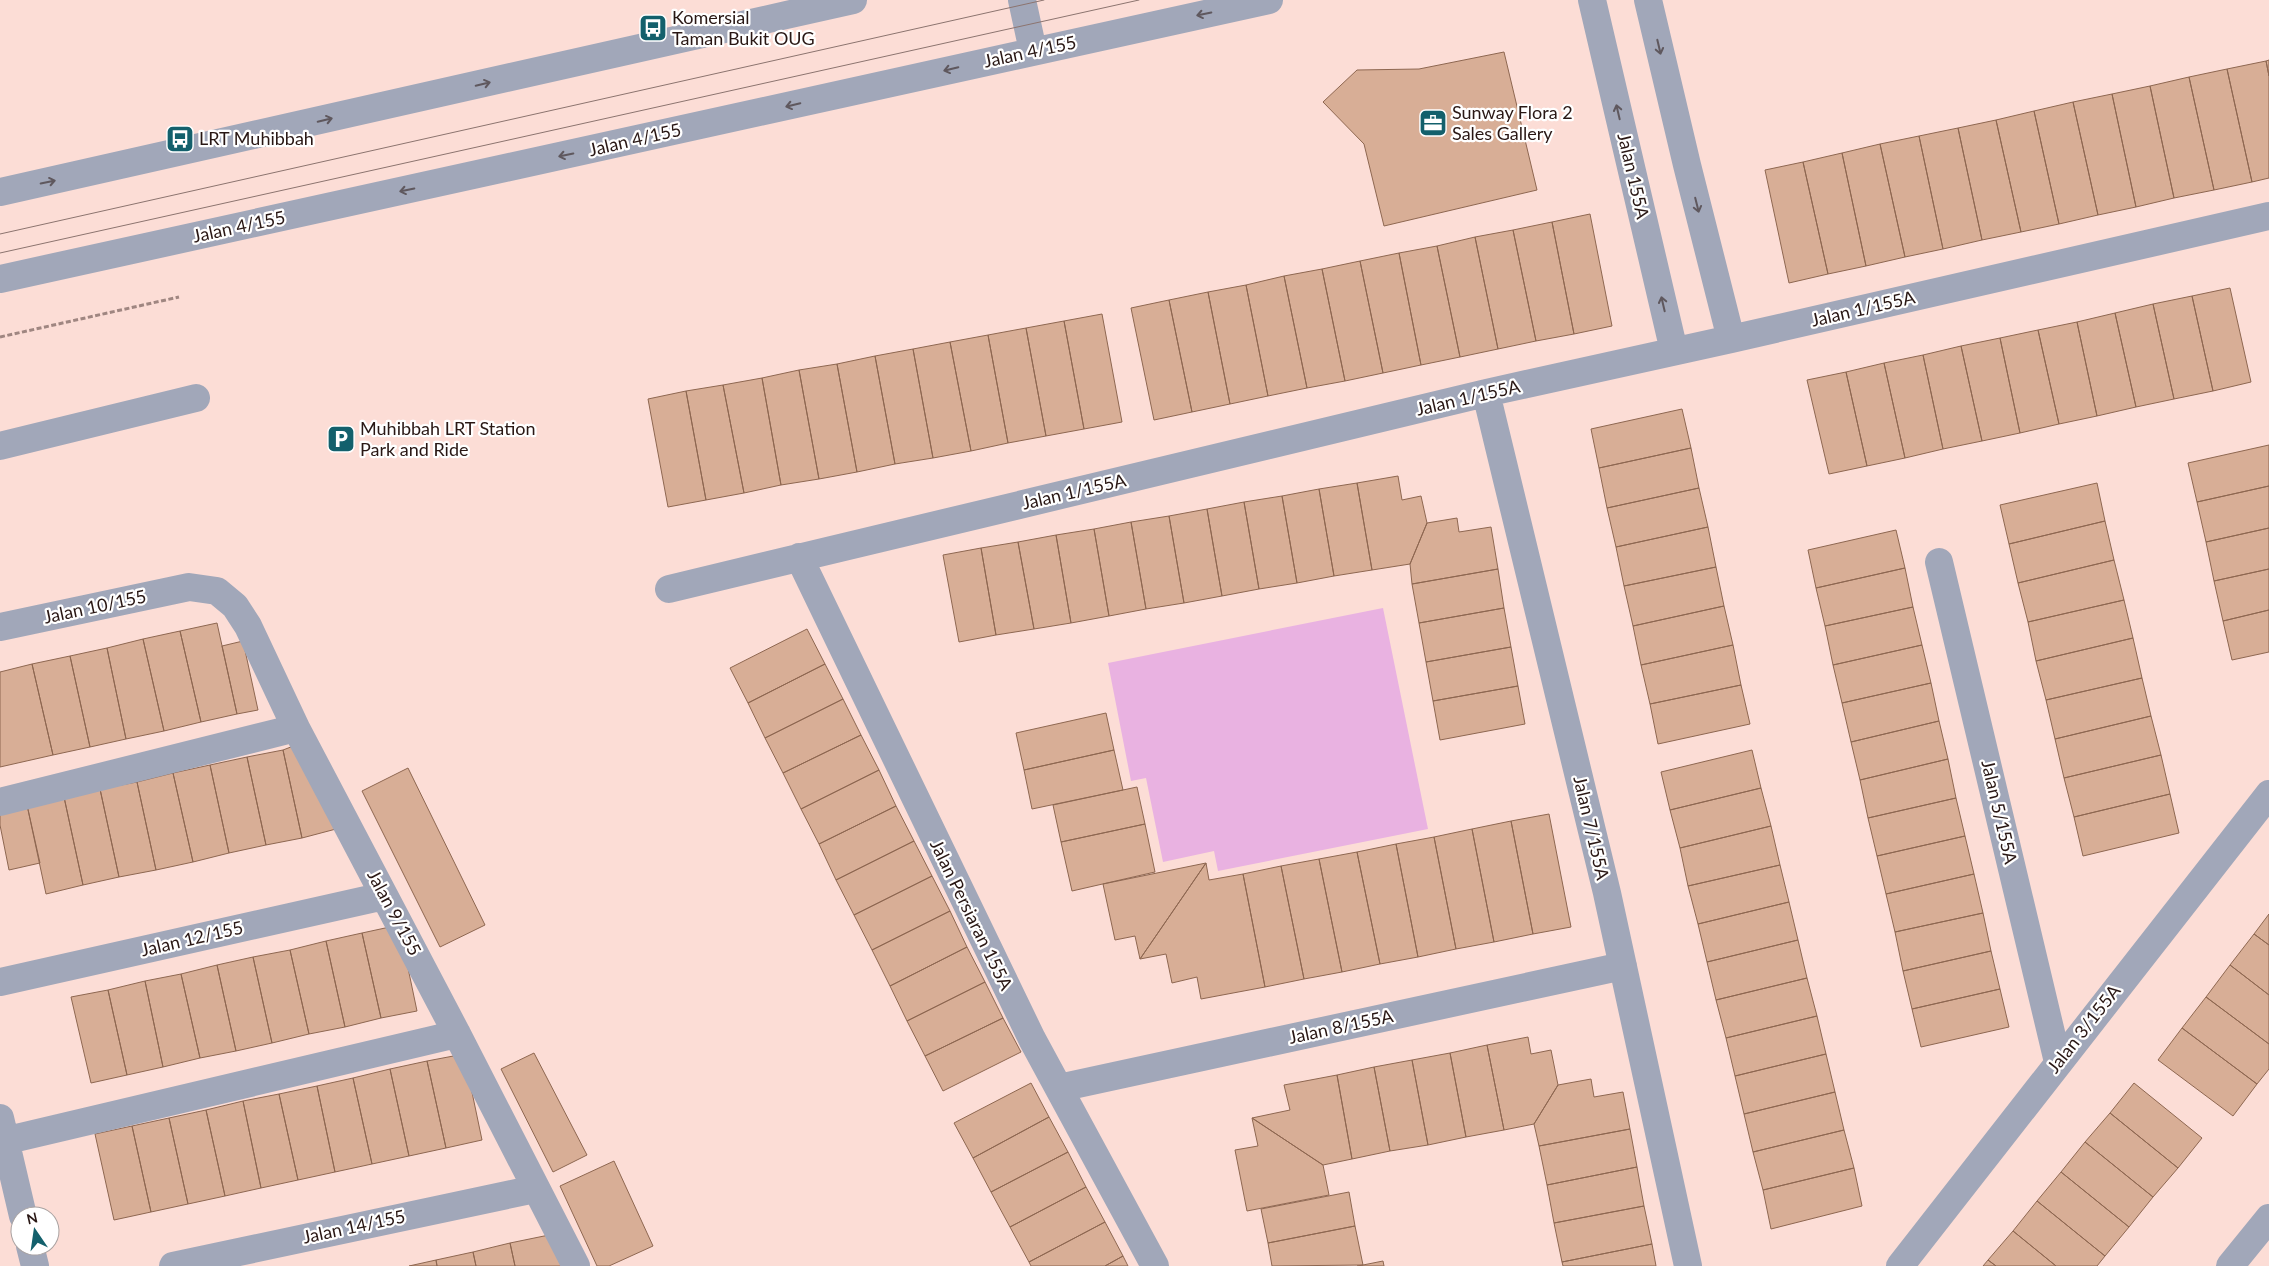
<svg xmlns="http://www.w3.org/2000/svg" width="2269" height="1266" font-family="Lato,sans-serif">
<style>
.green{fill:#e9b2e1}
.building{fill:#d8ae96;stroke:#8e6751}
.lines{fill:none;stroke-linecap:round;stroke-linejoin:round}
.path{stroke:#9f8681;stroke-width:3;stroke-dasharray:5 2.5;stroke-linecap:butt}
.minor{stroke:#a1a7b9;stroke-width:28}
.tram{stroke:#8c746f;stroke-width:1}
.oneway{stroke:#5f585e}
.labels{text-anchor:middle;stroke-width:4.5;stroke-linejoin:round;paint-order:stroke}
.poi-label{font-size:18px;fill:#291714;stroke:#fff;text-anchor:start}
.street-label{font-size:18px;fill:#291714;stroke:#fff}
</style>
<rect width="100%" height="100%" fill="#fcddd6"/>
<!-- green -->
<path class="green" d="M1383,608l45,221 -210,42 -4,-20 -51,11 -17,-84 -15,3 -23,-118z"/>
<!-- building -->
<path class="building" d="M1504,52l33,138 -153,36 -20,-82 -41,-42 34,-32 62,-1z
M2269,60v16l-3,-15z
M2266,61l3,15v102l-17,4 -25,-113z
M2227,69l25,113 -38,8 -25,-113z
M2189,77l25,113 -40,8 -24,-112z
M2150,86l24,112 -38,9 -24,-113z
M2112,94l24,113 -38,8 -25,-113z
M2073,102l25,113 -39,9 -25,-113z
M2034,111l25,113 -38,8 -25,-112z
M1996,120l25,112 -39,8 -24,-112z
M1958,128l24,112 -39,9 -24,-113z
M1919,136l24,113 -38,8 -25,-113z
M1880,144l25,113 -39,9 -24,-113z
M1842,153l24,113 -38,8 -25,-112z
M1803,162l25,112 -39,9 -24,-113z
M1590,214l22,112 -38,8 -22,-112z
M1552,222l22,112 -38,7 -23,-111z
M1513,230l23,111 -38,8 -23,-112z
M1475,237l23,112 -38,8 -23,-111z
M1437,246l23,111 -39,8 -22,-112z
M1399,253l22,112 -38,8 -23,-112z
M1360,261l23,112 -38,8 -23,-112z
M1322,269l23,112 -38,7 -23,-112z
M1284,276l23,112 -39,8 -22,-111z
M1246,285l22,111 -38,8 -22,-112z
M2230,288l21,94 -38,9 -21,-95z
M1208,292l22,112 -38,8 -23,-112z
M2192,296l21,95 -39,8 -21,-95z
M1169,300l23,112 -38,8 -23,-112z
M2153,304l21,95 -38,8 -21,-94z
M2115,313l21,94 -39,9 -20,-94z
M1102,314l20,108 -38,7 -20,-108z
M1064,321l20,108 -38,7 -20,-108z
M2077,322l20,94 -38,8 -21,-94z
M1026,328l20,108 -38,7 -20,-108z
M2038,330l21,94 -39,9 -20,-95z
M988,335l20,108 -37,8 -21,-109z
M2000,338l20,95 -38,8 -21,-95z
M950,342l21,109 -38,7 -20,-109z
M1961,346l21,95 -39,8 -20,-94z
M913,349l20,109 -38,6 -20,-108z
M1923,355l20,94 -38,9 -21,-95z
M875,356l20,108 -38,8 -20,-108z
M1884,363l21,95 -38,8 -21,-94z
M837,364l20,108 -38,7 -20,-109z
M799,370l20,109 -38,6 -19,-107z
M1846,372l21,94 -38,8 -22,-94z
M762,378l19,107 -37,8 -21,-108z
M723,385l21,108 -38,7 -20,-109z
M686,391l20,109 -38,7 -20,-108z
M1682,409l9,39 -92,20 -8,-39z
M2269,445v41l-72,16 -9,-39z
M1691,448l8,40 -92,20 -8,-40z
M1398,476l4,24 19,-4 6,27 -17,41 -38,6 -15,-87z
M1357,483l15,87 -38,6 -15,-87z
M2097,483l8,38 -96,23 -9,-39z
M2269,486v42l-63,14 -9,-40z
M1699,488l9,39 -92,20 -9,-39z
M1319,489l15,87 -37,7 -15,-87z
M1282,496l15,87 -38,6 -15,-87z
M1244,502l15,87 -37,7 -15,-87z
M1207,509l15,87 -38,7 -15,-87z
M1169,516l15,87 -38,6 -15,-87z
M1457,518l2,14 32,-5 7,42 -86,15 -2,-20 17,-41z
M2105,521l9,39 -96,23 -9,-39z
M1131,522l15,87 -37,7 -15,-87z
M1708,527l8,40 -92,19 -8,-39z
M2269,528v41l-55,12 -8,-39z
M1094,529l15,87 -38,7 -15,-88z
M1896,530l9,38 -89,20 -8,-38z
M1056,535l15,88 -37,6 -16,-87z
M1018,542l16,87 -38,6 -15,-87z
M981,548l15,87 -37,7 -16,-87z
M2114,560l10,40 -96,22 -10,-39z
M1716,567l8,39 -91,20 -9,-40z
M1905,568l8,39 -88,19 -9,-38z
M1498,569l6,39 -85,15 -7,-39z
M2269,569v41l-46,11 -9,-40z
M2124,600l9,38 -97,23 -8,-39z
M1724,606l9,39 -92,20 -8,-39z
M1913,607l9,38 -89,20 -8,-39z
M1504,608l7,39 -85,15 -7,-39z
M2269,610v42l-37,8 -9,-39z
M217,623l20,91 -36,8 -21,-91z
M807,629l18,35 -77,39 -18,-35z
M180,631l21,91 -37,9 -21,-92z
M2133,638l9,40 -96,22 -10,-39z
M143,639l21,92 -38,8 -19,-91z
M243,641l15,69 -21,4 -15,-68z
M1733,645l8,40 -91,19 -9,-39z
M1922,645l9,38 -89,20 -9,-38z
M1511,647l7,39 -85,15 -7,-39z
M107,648l19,91 -36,8 -20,-91z
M70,656l20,91 -37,8 -21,-91z
M32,664l21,91 -53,12v-95z
M825,664l18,35 -78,39 -17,-35z
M2142,678l9,38 -96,23 -9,-39z
M1931,683l8,38 -88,21 -9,-39z
M1741,685l9,39 -92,20 -8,-40z
M1518,686l7,38 -85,16 -7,-39z
M843,699l18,36 -78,38 -18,-35z
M1106,713l8,37 -90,20 -8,-37z
M2151,716l10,39 -97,23 -9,-39z
M1939,721l9,38 -88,21 -9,-38z
M861,735l18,35 -78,39 -18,-36z
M296,745l40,84 -34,9 -19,-88z
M283,750l19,88 -36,7 -19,-88z
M1114,750l9,40 -91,19 -8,-39z
M1752,750l9,38 -91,22 -9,-38z
M2161,755l9,39 -96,23 -10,-39z
M247,757l19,88 -37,8 -19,-88z
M1948,759l8,39 -88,20 -8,-38z
M210,765l19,88 -36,9 -20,-89z
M408,768l77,157 -45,22 -78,-156z
M879,770l17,36 -77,38 -18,-35z
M173,773l20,89 -37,8 -19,-88z
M137,782l19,88 -37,7 -19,-88z
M1137,787l8,37 -84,18 -8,-37z
M1761,788l10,38 -91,22 -10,-38z
M100,789l19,88 -36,8 -19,-88z
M2170,794l9,39 -96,23 -9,-39z
M64,797l19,88 -37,9 -19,-89z
M1956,798l9,38 -88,20 -9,-38z
M27,805l13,58 -31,7 -9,-45v-14z
M896,806l18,35 -78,39 -17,-36z
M1549,814l22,113 -38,7 -22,-113z
M1511,821l22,113 -39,8 -22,-113z
M1145,824l10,48 -83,19 -11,-49z
M1771,826l9,39 -92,21 -8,-38z
M1472,829l22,113 -38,7 -22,-112z
M1965,836l9,38 -88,20 -9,-38z
M1434,837l22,112 -38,8 -22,-113z
M914,841l18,35 -78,39 -18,-35z
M1396,844l22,113 -38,7 -23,-112z
M1357,852l23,112 -38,8 -23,-113z
M1319,859l23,113 -38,7 -23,-113z
M1206,863l3,17 34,-6 22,113 -64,12 -4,-22 -25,6 -6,-29 -26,5z
M1206,863l-66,96 -5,-23 -20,4 -12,-56z
M1780,865l9,37 -91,22 -10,-38z
M1281,866l23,113 -39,8 -22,-113z
M1974,874l9,39 -88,19 -9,-38z
M932,876l18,35 -78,39 -18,-35z
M1789,902l9,38 -91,22 -9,-38z
M950,911l17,36 -77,39 -18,-36z
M1983,913l8,38 -88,20 -8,-39z
M2269,914v31l-15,-11z
M399,925l18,86 -36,7 -19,-85z
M362,933l19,85 -36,9 -19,-86z
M2254,934l15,11v50l-39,-30z
M1798,940l9,38 -91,22 -9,-38z
M326,941l19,86 -36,7 -19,-84z
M967,947l18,35 -78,39 -17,-35z
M290,950l19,84 -37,9 -19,-86z
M1991,951l9,38 -88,20 -9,-38z
M253,957l19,86 -36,8 -19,-86z
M217,965l19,86 -36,7 -19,-84z
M2230,965l39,30v49l-63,-47z
M181,974l19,84 -37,9 -18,-86z
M1807,978l10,38 -91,22 -10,-38z
M145,981l18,86 -36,8 -19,-85z
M985,982l18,36 -78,38 -18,-35z
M2000,989l9,38 -88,20 -9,-38z
M108,990l19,85 -36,8 -20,-86z
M2206,997l63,47v25l-12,15 -75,-56z
M1817,1016l9,38 -91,22 -9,-38z
M1003,1018l18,34 -78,39 -18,-35z
M2182,1028l75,56 -24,32 -75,-56z
M1528,1037l3,17 20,-4 7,35 -24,39 -30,6 -17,-85z
M1487,1045l17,85 -38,7 -16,-84z
M534,1053l53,102 -34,17 -52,-103z
M1450,1053l16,84 -38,8 -16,-85z
M464,1054l18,86 -36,8 -19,-87z
M1826,1054l9,38 -91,22 -9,-38z
M1412,1060l16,85 -38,6 -16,-84z
M427,1061l19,87 -37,8 -19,-87z
M1374,1067l16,84 -38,8 -15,-84z
M390,1069l19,87 -37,8 -19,-86z
M1337,1075l15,84 -29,6 -71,-47 38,-8 -6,-25z
M353,1078l19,86 -37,8 -18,-86z
M1591,1079l3,18 29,-5 7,37 -91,17 -5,-22 24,-39z
M1031,1083l18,34 -76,41 -19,-35z
M2134,1083l68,55 -24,30 -68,-55z
M317,1086l18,86 -37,8 -19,-86z
M1835,1092l9,38 -91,22 -9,-38z
M279,1094l19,86 -37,8 -18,-87z
M243,1101l18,87 -36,8 -19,-86z
M206,1110l19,86 -37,8 -19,-86z
M2110,1113l68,55 -25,29 -68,-55z
M1049,1117l19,35 -77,40 -18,-34z
M169,1118l19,86 -37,8 -19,-86z
M1252,1118l71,47 6,30 -82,16 -12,-61 23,-4z
M132,1126l19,86 -37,8 -19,-86z
M1630,1129l7,38 -90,18 -8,-39z
M1844,1130l10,38 -91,22 -10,-38z
M2085,1142l68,55 -24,30 -68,-55z
M1068,1152l18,35 -76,40 -19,-35z
M614,1161l39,85 -44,20h-12l-37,-80z
M1637,1167l7,39 -90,17 -7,-38z
M1854,1168l8,38 -91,23 -8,-39z
M2061,1172l68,55 -24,29 -68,-55z
M1086,1187l19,35 -76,40 -19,-35z
M1349,1192l6,34 -87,17 -7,-34z
M2037,1201l68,55 -8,10h-41l-43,-35z
M1644,1206l8,38 -90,18 -8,-39z
M1105,1222l18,34 -18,10h-74l-2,-4z
M1355,1226l8,39 -91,1 -4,-23z
M2013,1231l43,35h-60l-8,-6z
M549,1235l17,31h-51l-5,-23z
M510,1243l5,23h-39l-3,-14z
M1652,1244l4,22h-93l-1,-4z
M473,1252l3,14h-39l-1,-6z
M1123,1256l5,10h-23z
M436,1260l1,6h-28z
M1988,1260l8,6h-13z
M1383,1261l1,5h-27l6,-1z"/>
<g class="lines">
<!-- path -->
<path class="path" d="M0,337l179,-40"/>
<!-- minor -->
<path class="minor" d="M1022,0l11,51
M1592,0l82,351
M1648,0l39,165 44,174
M0,192l853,-192
M0,279l1269,-279
M1486,393l121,500 81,373
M0,446l196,-48
M799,557l233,482 123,227
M1939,562l119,500
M669,589l817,-196 245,-54 538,-123
M0,627l189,-40 28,4 18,15 13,20 48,102 161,306 119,232
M0,802l296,-74
M0,982l384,-86
M1059,1088l564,-122
M0,1118l23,98
M0,1142l457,-108
M30,1246l5,20
M173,1266l362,-77
M1900,1266l369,-472
M2230,1266l39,-48"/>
<!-- tram -->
<path class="tram" d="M0,234l1044,-234
M0,253l1139,-253"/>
</g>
<!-- one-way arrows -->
<defs><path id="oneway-shaft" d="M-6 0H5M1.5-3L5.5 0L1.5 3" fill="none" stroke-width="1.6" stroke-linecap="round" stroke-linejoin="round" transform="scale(1.25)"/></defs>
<g class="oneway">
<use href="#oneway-shaft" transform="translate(1204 14) rotate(168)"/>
<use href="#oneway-shaft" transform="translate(1659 47) rotate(77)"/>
<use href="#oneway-shaft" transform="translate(951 69) rotate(167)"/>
<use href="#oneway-shaft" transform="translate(483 84) rotate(-13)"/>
<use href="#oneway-shaft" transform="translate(793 105) rotate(167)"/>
<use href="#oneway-shaft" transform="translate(1618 112) rotate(-103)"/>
<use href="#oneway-shaft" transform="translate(325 120) rotate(-13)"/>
<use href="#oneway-shaft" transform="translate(566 155) rotate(168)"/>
<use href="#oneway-shaft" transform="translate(48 182) rotate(-12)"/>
<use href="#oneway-shaft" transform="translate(407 190) rotate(168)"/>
<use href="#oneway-shaft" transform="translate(1697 205) rotate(76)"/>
<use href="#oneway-shaft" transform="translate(1663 304) rotate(-103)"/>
</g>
<!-- icons -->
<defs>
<symbol id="bus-square" viewBox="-11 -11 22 22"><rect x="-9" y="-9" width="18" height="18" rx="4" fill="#13606c" stroke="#fff"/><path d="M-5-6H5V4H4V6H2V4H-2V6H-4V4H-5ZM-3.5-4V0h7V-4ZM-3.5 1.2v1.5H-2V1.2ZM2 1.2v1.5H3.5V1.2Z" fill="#fff"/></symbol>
<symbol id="office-square" viewBox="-11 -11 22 22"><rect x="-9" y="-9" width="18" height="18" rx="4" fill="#13606c" stroke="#fff"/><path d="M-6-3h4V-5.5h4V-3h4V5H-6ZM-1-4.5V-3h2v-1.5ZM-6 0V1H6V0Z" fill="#fff"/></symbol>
<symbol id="parking-square" viewBox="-11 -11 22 22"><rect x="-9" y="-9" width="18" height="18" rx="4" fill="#13606c" stroke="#fff"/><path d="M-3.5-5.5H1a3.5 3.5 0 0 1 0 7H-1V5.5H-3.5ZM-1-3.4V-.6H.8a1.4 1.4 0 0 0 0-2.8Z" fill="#fff"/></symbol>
</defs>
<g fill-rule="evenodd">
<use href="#bus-square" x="637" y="12" width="32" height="32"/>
<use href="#office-square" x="1417" y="107" width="32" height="32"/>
<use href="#bus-square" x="164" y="123" width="32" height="32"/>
<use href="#parking-square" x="325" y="423" width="32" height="32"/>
</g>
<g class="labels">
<!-- poi labels -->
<g class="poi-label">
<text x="672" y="24">Komersial<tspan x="672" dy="21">Taman Bukit OUG</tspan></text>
<text x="1452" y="119">Sunway Flora 2<tspan x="1452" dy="21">Sales Gallery</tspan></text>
<text x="199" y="145">LRT Muhibbah</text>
<text x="360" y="435">Muhibbah LRT Station<tspan x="360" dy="21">Park and Ride</tspan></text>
</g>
<!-- street labels -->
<g class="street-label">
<text transform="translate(1030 52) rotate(-12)" y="6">Jalan 4/155</text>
<text transform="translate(635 140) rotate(-13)" y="6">Jalan 4/155</text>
<text transform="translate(1633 176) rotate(77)" y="6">Jalan 155A</text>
<text transform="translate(239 227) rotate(-12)" y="6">Jalan 4/155</text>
<text transform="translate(1863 309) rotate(-13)" y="6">Jalan 1/155A</text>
<text transform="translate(1468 398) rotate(-13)" y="6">Jalan 1/155A</text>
<text transform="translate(1074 492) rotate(-13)" y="6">Jalan 1/155A</text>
<text transform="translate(95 607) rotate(-12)" y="6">Jalan 10/155</text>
<text transform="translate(1999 812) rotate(77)" y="6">Jalan 5/155A</text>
<text transform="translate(1591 828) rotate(77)" y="6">Jalan 7/155A</text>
<text transform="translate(394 913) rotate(62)" y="6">Jalan 9/155</text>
<text transform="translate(971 915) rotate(64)" y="6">Jalan Persiaran 155A</text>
<text transform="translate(192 939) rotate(-13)" y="6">Jalan 12/155</text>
<text transform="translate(1341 1027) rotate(-12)" y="6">Jalan 8/155A</text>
<text transform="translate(2084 1029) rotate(-52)" y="6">Jalan 3/155A</text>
<text transform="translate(354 1227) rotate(-12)" y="6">Jalan 14/155</text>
</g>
</g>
<!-- north arrow -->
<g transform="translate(35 1231) rotate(347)"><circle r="24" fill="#ffffff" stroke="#a9a2a1"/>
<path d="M0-4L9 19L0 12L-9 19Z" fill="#13606c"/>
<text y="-8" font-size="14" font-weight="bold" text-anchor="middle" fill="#291714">N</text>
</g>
</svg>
